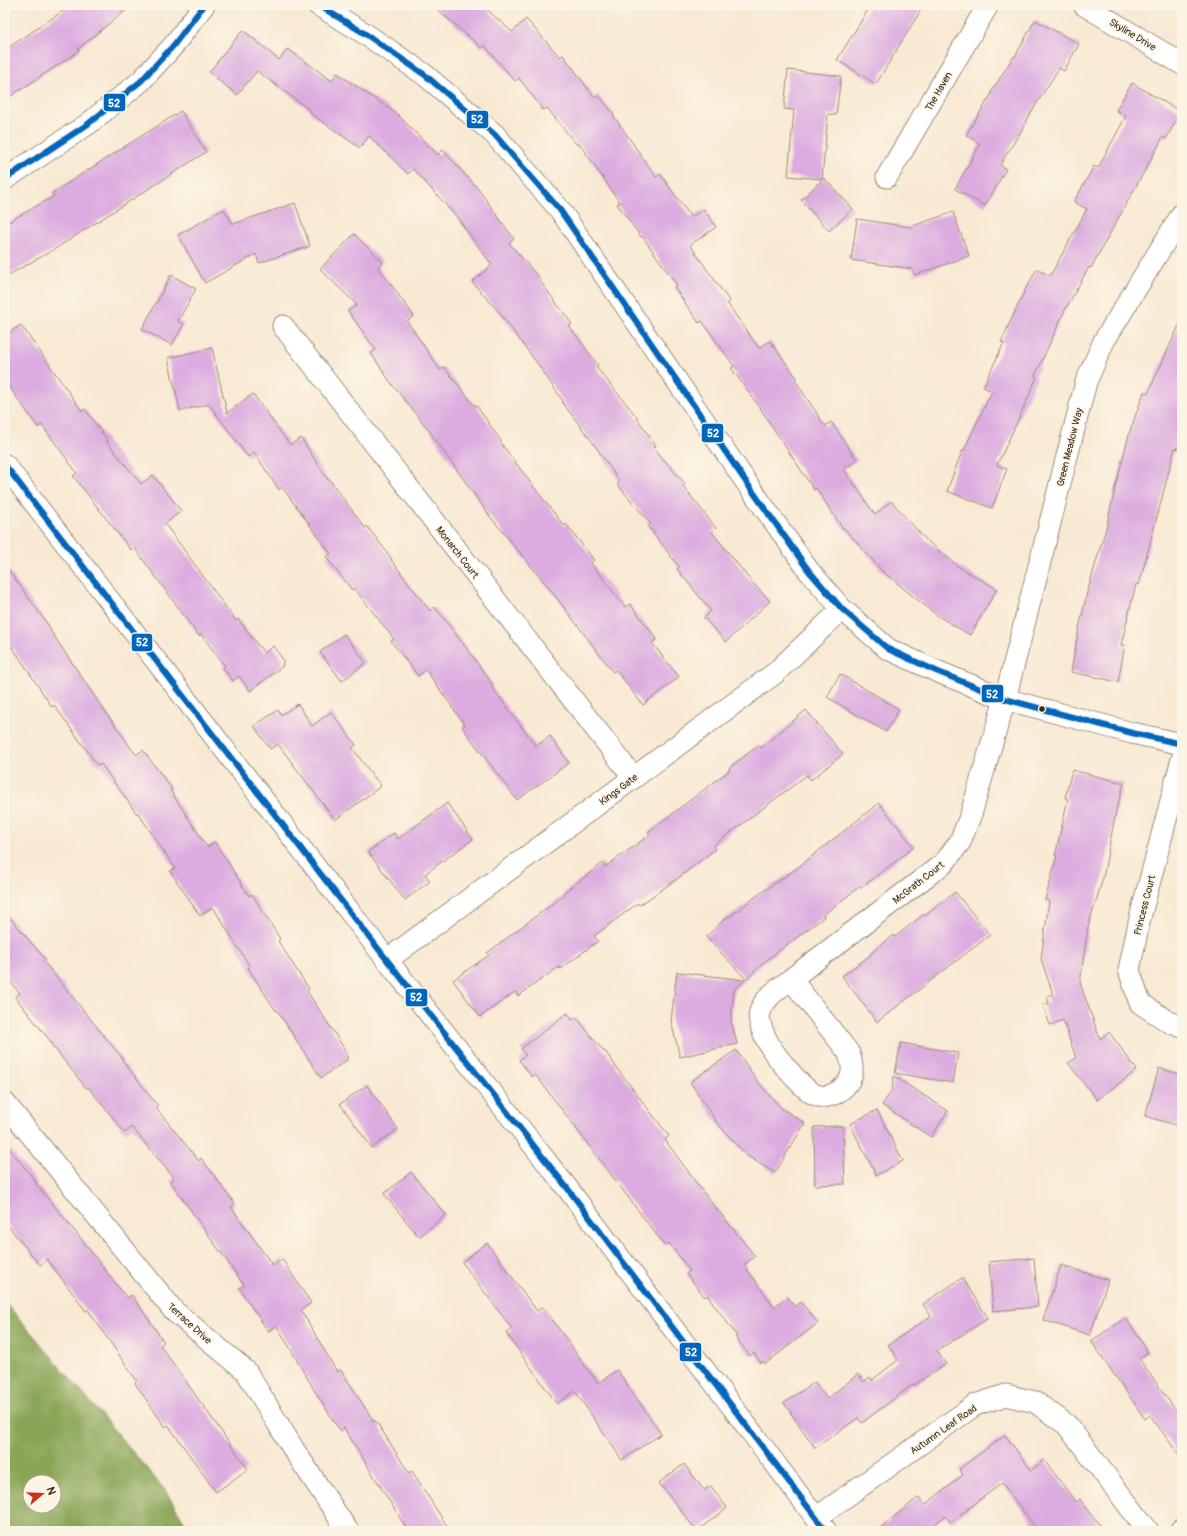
<svg xmlns="http://www.w3.org/2000/svg" width="1187" height="1536" font-family="Pangolin,sans-serif">
<style>
.forest{fill:#89a557;stroke:#62683a;fill-rule:evenodd}
.building{fill:#dcabe0}
.lines{fill:none;stroke-linecap:round;stroke-linejoin:round}
.street-casing{stroke:#9a8a78;stroke-width:23}
.street{stroke:#fff;stroke-width:21}
.bus-1-casing{stroke:#fcf5e5;stroke-width:9}
.bus-1{stroke:#0065bd;stroke-width:6}
.bus-dot{fill:#3b2a1e;stroke:#fcf5e5;stroke-width:1.5}
.labels{text-anchor:middle;stroke-width:3;stroke-linejoin:round;paint-order:stroke}
.street-label{font-size:10px;fill:#3b2a1e;stroke:#fcf5e5}
.line-badge{stroke:#fcf5e5;stroke-width:1.5}
.badge-label{font-size:11px;text-anchor:middle;font-weight:bold;fill:#fff}
</style>
<rect width="100%" height="100%" fill="#fcf5e5"/>
<filter id="ink" filterUnits="userSpaceOnUse"><feTurbulence type="fractalNoise" baseFrequency=".025" numOctaves="2"/><feDisplacementMap in="SourceGraphic" scale="8" xChannelSelector="R" yChannelSelector="G"/><feConvolveMatrix kernelMatrix="1 2 1 2 8 2 1 2 1" color-interpolation-filters="sRGB"/></filter>
<filter id="wash" filterUnits="userSpaceOnUse"><feTurbulence type="fractalNoise" baseFrequency=".012" numOctaves="4" result="noise"/><feDisplacementMap in="SourceGraphic" scale="16" xChannelSelector="R" yChannelSelector="G"/><feGaussianBlur stdDeviation="0.9" result="paint"/><feColorMatrix in="noise" values="0 0 0 0 0 0 0 0 0 0 0 0 0 0 0 0 0 1.4 0 .05"/><feComposite in="paint" operator="in"/></filter>
<g filter="url(#wash)">
<rect width="100%" height="100%" fill="#f8e9d3"/>
<!-- forest -->
<path class="forest" d="M5,1302l160,188 25,41h-185zM30,1482h24v24h-24z"/>
<g id="blocks">
<!-- building -->
<path class="building" d="M72,5h60l-54,44 1,2 -74,49v-50z
M432,5h50l30,27 14,-13 34,38 3,-2 32,43 3,-3 16,19 -1,1 43,62 4,-3 31,43 13,-8 12,18 -26,18 40,57 -3,1 32,45 11,-7 27,37 -2,2 30,46 6,-4 26,38 -13,9 31,46 16,-14 35,39 33,27 38,22 -27,46 -32,-19 -55,-44 -39,-44 -1,1 -27,-41 -2,2 -56,-85 -27,-37 3,-2 -32,-45 -3,2 -25,-36 3,-2 -35,-49 -1,1 -24,-33 3,-1 -41,-60 -2,2 -30,-37 -4,2 -24,-32 -4,3 -31,-36 -2,3z
M871,5h53l-48,79 -39,-24z
M1035,20l44,24 -15,27 -5,-3 -34,54 1,1 -26,42 6,4 -21,37 -30,-17 25,-45 -14,-9 26,-42 -1,-1 23,-36 1,1z
M243,30l36,30 9,-11 44,32 5,-8 60,41 41,41 5,-5 36,40 35,49 -5,4 32,37 -1,1 32,43 -3,2 29,39 -2,2 37,45 23,34 -2,2 31,36 -2,2 33,42 -4,4 39,49 19,20 -44,41 -22,-24 7,-7 -34,-42 2,-2 -31,-41 3,-2 -34,-40 3,-2 -29,-42 -29,-38 1,-1 -26,-38 -38,-51 -27,-30 20,-17 -36,-49 -43,-47 -5,5 -39,-38 -9,12 -50,-35 1,-2 -54,-40 -20,24 -28,-23z
M788,70l53,6 -5,39 -8,-1 -6,65 -34,-3 6,-66 -10,-1z
M1132,83l49,29 -15,27 -3,-2 -72,131 -2,-1 -24,43 -30,66 2,1 -16,37 -24,51 10,4 -15,39 -45,-17 15,-40 1,1 29,-61 -9,-4 21,-44 -3,-1 24,-52 12,-21 13,7 37,-67 -13,-7 20,-36 4,2 28,-52 -10,-6z
M181,111l25,41 -151,97 -50,28v-53l49,-28 -2,-3z
M824,178l29,31 -24,22 -28,-31z
M295,203l15,43 -51,17 -3,-9 -51,29 -27,-48 46,-26 9,15z
M953,212l16,44 -54,19 -2,-6 -62,-9 6,-41 53,8z
M354,234l29,28 -5,5 36,49 -7,5 33,49 4,-3 31,39 1,-1 25,36 -1,1 33,44 31,40 2,-2 28,36 -3,3 34,44 5,-3 27,35 -5,4 27,34 -36,28 -27,-35 -3,2 -60,-79 -65,-79 -60,-85 -37,-46 -20,-30 5,-3 -28,-39 9,-6 -37,-36z
M171,275l25,14 -18,32 6,3 -12,21 -30,-16z
M1182,319v118l-4,12 -3,-1 -36,137 -3,-1 -15,61h4l-7,37 -47,-10 7,-39 9,-40 20,-68 8,-37 15,-57 14,-39 4,1z
M21,325l61,86 3,-2 23,32 -1,1 34,42 12,-9 28,36 -16,13 71,97 2,-2 26,34 9,-7 11,15 -2,2 1,3 -33,25 -11,-15 -6,5 -10,-13 2,-2 -24,-32 -2,2 -65,-89 -3,3 -58,-74 4,-3 -35,-48 -4,2 -33,-46v-46z
M212,348l15,65 26,-19 37,51 11,-7 27,42 1,-1 36,49 2,-2 25,33 -1,1 39,51 5,-4 33,43 25,35 -2,1 45,60 14,-10 19,27 -52,37 -55,-73 3,-2 -39,-55 -8,6 -27,-35 3,-2 -40,-51 -2,2 -26,-33 5,-3 -49,-67 -3,3 -25,-38 -6,5 -39,-53 -29,7 -12,-53z
M5,565l46,64 -1,1 47,70 39,55 7,-5 29,39 -2,1 37,57 8,-5 34,54 3,-2 28,45 -2,2 31,48 -2,2 40,62v7l-26,18 -44,-68 -1,1 -28,-43 2,-1 -37,-60 -13,9 -30,-45 5,-3 -37,-55 -1,1 -36,-50 -3,2 -44,-61 -2,2 -35,-53 -12,-15z
M344,634l22,29 -24,18 -22,-29z
M840,674l59,35 -13,23 -59,-35z
M298,704l14,22 19,-14 25,33 -4,3 29,38 -46,34 -57,-76 -8,5 -16,-23 24,-16 3,5z
M806,710l37,44 -32,26 -4,-5 -94,71 2,3 -34,27 -41,29 -2,-2 -44,33 4,5 -37,28 -2,-2 -41,29 -3,-4 -35,25 -27,-37 36,-25 -2,-2 77,-58 -1,-2 40,-30 2,4 45,-32 -2,-3 82,-62 -1,-2 30,-23 2,3z
M1072,770l52,13 -8,28 -13,67 -15,49 -8,56 20,56 9,-7 28,38 -40,30 -29,-37 8,-5 -13,-38 -13,5 -7,-20 6,-2 -2,-7 6,-2 -12,-35 8,-58 -4,-1 12,-44h-2l13,-57 -3,-1z
M447,803l26,36 -48,35 5,7 -25,19 -37,-48 26,-19 4,6z
M879,803l35,44 -53,41 -2,-1 -36,28 1,2 -60,45 -18,17 -40,-42 22,-21 1,1 33,-25 34,-23z
M955,892l35,43 -113,87 -35,-46 29,-21 -1,-1 24,-19 1,2 29,-23 1,2z
M5,912l41,48 -2,2 79,97 -1,1 36,46 -2,2 43,53 2,-3 34,46 -4,3 42,59 9,-7 29,44 -10,7 36,62 4,-2 33,52 2,-1 33,52 3,-2 38,60h-42l-64,-103 -4,3 -27,-43 -36,-62 -9,5 -29,-43 5,-3 -74,-104 4,-3 -42,-51 -7,6 -37,-46 -2,1 -35,-44 1,-1 -37,-46 5,-4 -15,-17z
M677,972l68,8 -11,10 -3,30 6,24 -57,13 -9,-36z
M567,1013l5,7 4,-3 28,35 1,-1 10,14v1l54,70 -4,4 38,52 52,64 -11,9 30,42 13,-11 8,11 6,-5 17,21 -53,41 -2,-3 -2,2 -7,-10 -4,3 -15,-19 2,-1 -30,-41 -2,2 -19,-23 4,-3 -21,-28 -4,3 -124,-164 -6,-7 -3,2 -13,-17 7,-5 -5,-6z
M901,1043l57,10 -5,30 -58,-10z
M736,1050l22,32 23,26 24,15 -30,50 -29,-18 -28,-31 -28,-42z
M1159,1068l23,7v52l-37,-11z
M894,1076l54,35 -17,26 -49,-32 10,-15z
M367,1085l31,44 -26,19 -32,-44z
M877,1110l26,51 -27,14 -26,-51z
M843,1126l2,58 -30,1 -1,-58z
M5,1143l32,40 -1,1 47,57 44,57 5,-3 32,47 -4,3 88,124 -32,23 -48,-67 -3,2 -30,-44 2,-2 -49,-71 -2,1 -39,-52 -7,6 -35,-43z
M411,1172l35,43 -27,22 -35,-43z
M487,1243l50,68 6,-4 55,76 19,-13 44,64 -39,26 -47,-69 -18,13 -51,-71 6,-4 -50,-67z
M1034,1258l4,49 -45,4 -4,-49z
M1061,1265l47,15 -18,55 -47,-15z
M962,1278l26,40 -51,33 9,13 -32,21 -1,-1 -51,39 -4,-5 -43,30 -31,-45 31,-21 12,17 31,-25 6,8 6,-5 2,3 26,-20 -10,-15 43,-29 -8,-12z
M1126,1318l22,34 -9,7 43,60v40l-32,-44 -5,4 -54,-78z
M1005,1435l26,35 13,-10 32,42 4,-3 24,32h-66l-36,-48 -51,39 -6,-6 -19,15h-50l43,-34 6,8 38,-30 -4,-6z
M684,1464l20,26 7,-4 16,22 -30,23 -38,-48z"/>
</g>
</g>
<g filter="url(#ink)">
<use href="#blocks" fill-opacity="0" stroke="#9a8a78" stroke-width="1"/>
<g class="lines">
<defs>
<path id="street" d="M318,5l46,28 61,42 69,59 66,76 184,269 65,92 33,38 46,40 48,22 69,28 127,34 50,11
M1084,5l98,59
M887,177l101,-172
M5,179l83,-55 53,-43 32,-35 31,-41
M283,326l350,451
M5,465l382,495 181,229 258,342
M1182,759l-42,159 -11,52 11,33 29,19 13,5
M387,960l387,-286 68,-65
M791,979c-12,10 -26,17 -31,33 -3,9 5,26 10,34 7,12 34,45 46,49 10,4 21,-1 28,-8 11,-11 9,-20 5,-34l-58,-74 153,-116 16,-21 11,-28 34,-115 81,-317 18,-41 78,-127
M5,1103l169,208 72,60 48,79 54,81
M816,1518l159,-113 31,-10 29,7 32,23 81,106
M1180,1531l2,-2"/>
</defs>
<!-- street casing -->
<use href="#street" class="street-casing"/>
<!-- street -->
<use href="#street" class="street"/>
<defs>
<path id="bus-1" d="M318,5l46,28 61,42 69,59 66,76 184,269 65,92 33,38 46,40 48,22 69,28 127,34 50,11
M5,179l83,-55 53,-43 32,-35 31,-41
M5,465l382,495 181,229 258,342"/>
</defs>
<!-- bus-1 casing -->
<use href="#bus-1" class="bus-1-casing"/>
<!-- bus-1 -->
<use href="#bus-1" class="bus-1"/>
</g>
</g>
<!-- markers -->
<circle class="bus-dot" cx="1042" cy="709" r="3.5"/>
<g class="labels">
<!-- street labels -->
<g class="street-label">
<text transform="translate(1133 34) rotate(31)" y="4">Skyline Drive</text>
<text transform="translate(938 91) rotate(-60)" y="4">The Haven</text>
<text transform="translate(1069 447) rotate(-76)" y="4">Green Meadow Way</text>
<text transform="translate(458 552) rotate(52)" y="4">Monarch Court</text>
<text transform="translate(618 789) rotate(-37)" y="4">Kings Gate</text>
<text transform="translate(918 882) rotate(-38)" y="4">McGrath Court</text>
<text transform="translate(1144 905) rotate(-76)" y="4">Princess Court</text>
<text transform="translate(190 1323) rotate(42)" y="4">Terrace Drive</text>
<text transform="translate(943 1429) rotate(-35)" y="4">Autumn Leaf Road</text>
</g>
</g>
<g class="line-badge">
<rect x="103" y="93" width="23" height="19" rx="4" fill="#0065bd"/>
<rect x="466" y="110" width="23" height="19" rx="4" fill="#0065bd"/>
<rect x="701" y="423" width="23" height="20" rx="4" fill="#0065bd"/>
<rect x="131" y="633" width="22" height="19" rx="4" fill="#0065bd"/>
<rect x="981" y="684" width="23" height="19" rx="4" fill="#0065bd"/>
<rect x="405" y="988" width="23" height="19" rx="4" fill="#0065bd"/>
<rect x="679" y="1342" width="23" height="20" rx="4" fill="#0065bd"/>
</g>
<g class="badge-label">
<text x="114" y="107">52</text>
<text x="477" y="123">52</text>
<text x="713" y="437">52</text>
<text x="142" y="646">52</text>
<text x="992" y="698">52</text>
<text x="416" y="1001">52</text>
<text x="691" y="1356">52</text>
</g>
<!-- margin -->
<rect width="1187" height="1536" fill="none" stroke="#fcf5e5" stroke-width="20"/>
<!-- north arrow -->
<g transform="translate(42 1494) rotate(71)"><circle r="19" fill="#fcf5e5" stroke="#afa495"/>
<path d="M0-3L7 15L0 10L-7 15Z" fill="#c8321e"/>
<text y="-6" font-size="11" font-weight="bold" text-anchor="middle" fill="#3b2a1e">N</text>
</g>
</svg>
